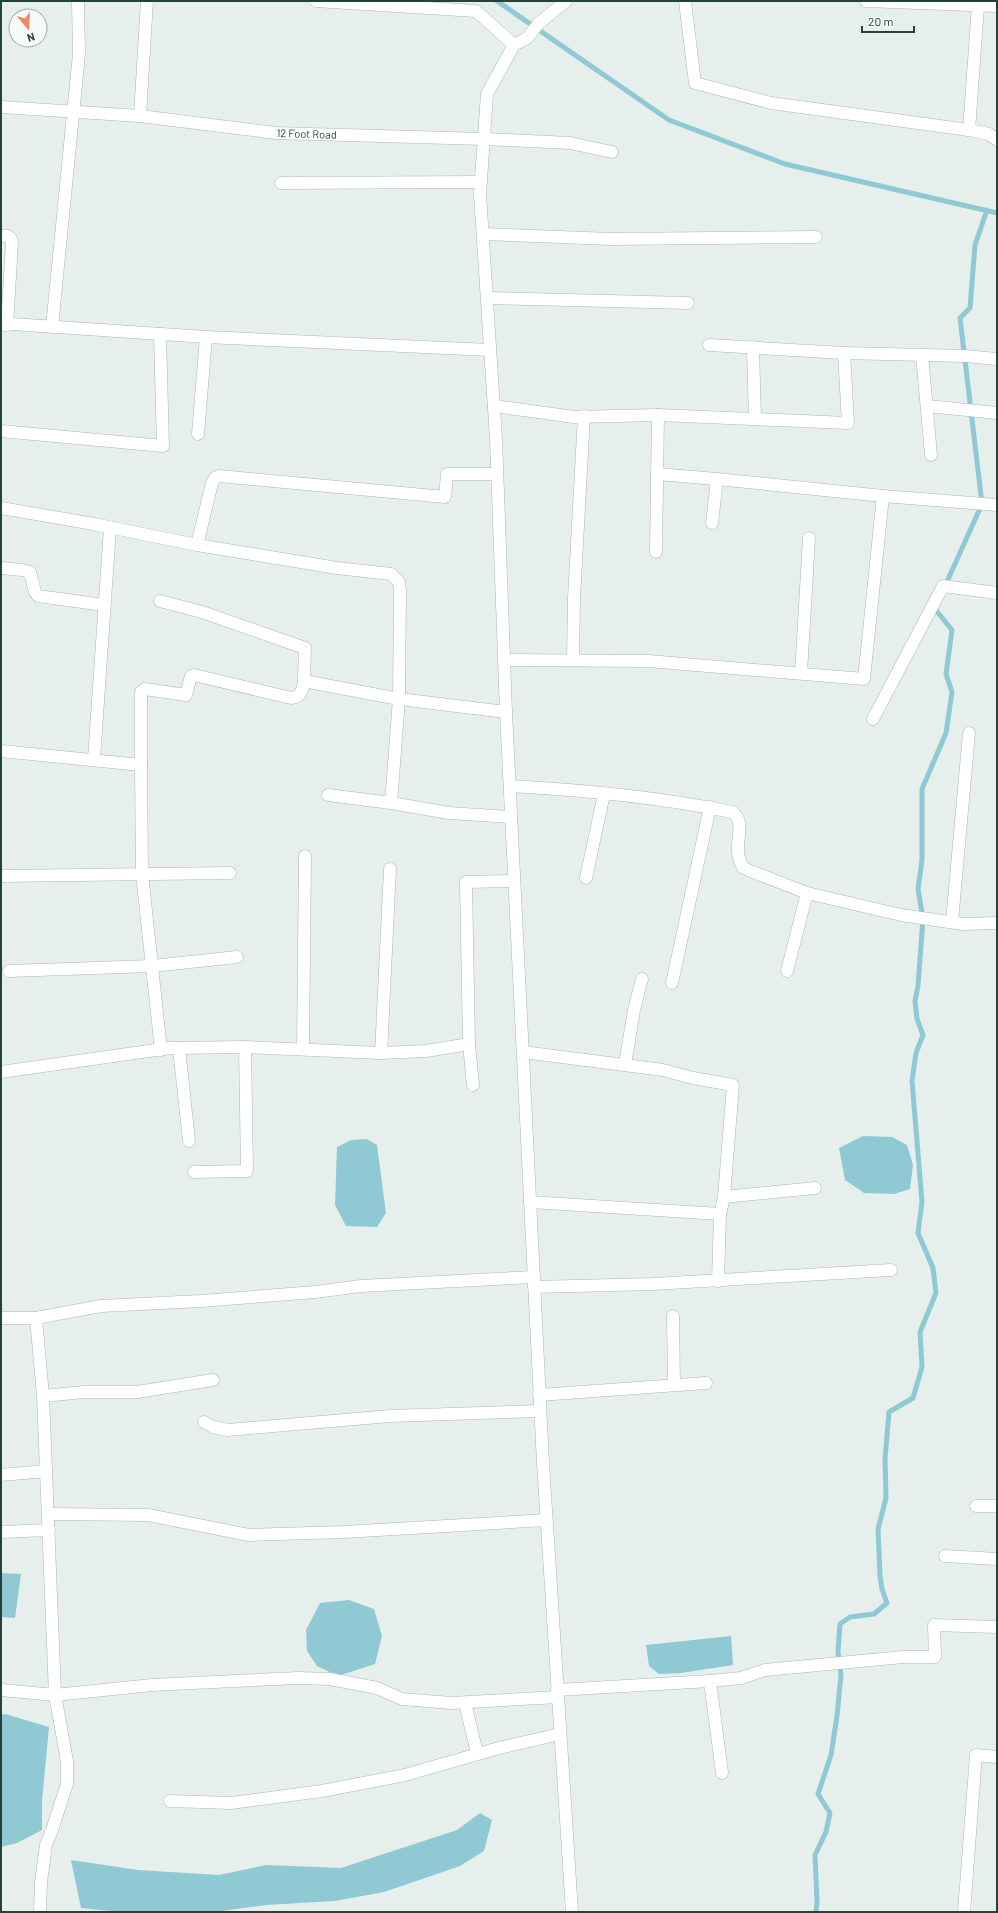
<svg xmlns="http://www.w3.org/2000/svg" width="998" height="1913" font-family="Barlow,sans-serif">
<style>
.water{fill:#8ec9d4}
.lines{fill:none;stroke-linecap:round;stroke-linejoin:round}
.stream{stroke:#8ec9d4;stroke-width:5}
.street-casing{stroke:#a8b8b2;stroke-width:13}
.secondary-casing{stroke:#a4bbb3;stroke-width:13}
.street{stroke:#fff;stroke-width:12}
.secondary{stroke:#fff;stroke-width:12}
.labels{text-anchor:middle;stroke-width:3.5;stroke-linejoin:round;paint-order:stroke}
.street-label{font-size:11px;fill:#24423a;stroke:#f7fbf9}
</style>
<rect width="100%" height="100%" fill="#e6efeb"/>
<!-- water -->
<path class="water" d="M863,1136l29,1 15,8 6,20 -3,24 -16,5 -30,-1 -19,-13 -6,-32z
M367,1139l10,6 9,68 -9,14 -31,-1 -11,-21 2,-58 14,-7z
M1,1573l20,1 -6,44 -14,-1z
M349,1600l25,9 8,27 -7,28 -37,12 -21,-10 -10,-15 -1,-21 14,-27z
M731,1636l2,29 -52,8 -22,1 -10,-8 -3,-21z
M5,1714l44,13 -7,74v29l-25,13 -16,4v-132z
M480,1813l12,7 -8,31 -24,15 -76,26 -49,9 -69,4 -51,7h-94l-40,-4 -10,-48 67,10 81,5 47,-10 75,3 116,-38z"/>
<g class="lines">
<!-- stream -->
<path class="stream" d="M497,1l172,119 116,44 212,49
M945,586l37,-82 -22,-186 10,-10 5,-63 12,-35
M816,1912l1,-11 -2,-46 11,-23 4,-19 -12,-19 13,-39 6,-39 4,-41 -3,-23 2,-28 10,-7 24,-3 13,-11 -5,-14 -2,-13 -2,-47 8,-31 -1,-39 4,-47 24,-14 9,-31 -2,-35 16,-39 -3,-25 -15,-35 4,-31 -10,-121 4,-28 7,-18 -6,-16 -2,-18 3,-15 5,-67 -5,-30 4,-29v-71l24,-56 6,-41 -6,-18 6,-44 -17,-21 2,-4"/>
<defs>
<g id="street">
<path d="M316,1l160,10 38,34"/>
<path d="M685,1l10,82 76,20 198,27 9,-124"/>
<path id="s1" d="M1,107l139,9 136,17 208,6 86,4 42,9"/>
<path d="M140,116l7,-115"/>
<path d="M969,130l20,4 8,6"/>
<path d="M281,183l200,-1"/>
<path d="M483,234l128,5 205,-2"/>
<path d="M1,236h7l3,3 1,4 -5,82"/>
<path d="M487,298l201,5"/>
<path d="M1,325l11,-1 194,13 284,13"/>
<path d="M52,327l27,-273 -1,-53"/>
<path d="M709,345l135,8 121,3 32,3"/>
<path d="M753,347l2,72"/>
<path d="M922,355l9,100"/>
<path d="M494,406l80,11 84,-2 190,8 -4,-70"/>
<path d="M927,406l70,7"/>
<path d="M1,431l162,15 -3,-112"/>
<path d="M198,434l8,-97"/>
<path d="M657,474l60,5"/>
<path d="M1,508l93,16 103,21 140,23 54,6 8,8 1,10 -1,107 -8,104"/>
<path d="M712,523l5,-44 166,17 114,9"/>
<path d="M197,545l15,-62 3,-5 4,-2 226,21 2,-23h50"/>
<path d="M656,552l2,-137"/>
<path d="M1,568l21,2 8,2 5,20 3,4 66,9"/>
<path d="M160,601l42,11 103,36 -1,33"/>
<path d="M504,660l144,1 216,18 19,-183"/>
<path d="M573,660l1,-62 10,-182"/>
<path d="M801,673l8,-135"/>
<path d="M873,719l70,-133 54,7"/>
<path d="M1,751l140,14 1,109 19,176"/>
<path d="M94,759l16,-231"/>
<path d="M141,765v-73l4,-3 41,6 5,-19 3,-1 97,23c11,-1 11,-8 13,-17l95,18 107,13"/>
<path d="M510,786c74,4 149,11 222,26 13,9 5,24 6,38 0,6 2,12 5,18l64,25 94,22 62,9 34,-1"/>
<path d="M328,795l63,8 58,10 62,4"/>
<path d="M1,876l229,-3"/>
<path d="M586,878l18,-84"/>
<path d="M952,922l17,-189"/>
<path d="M9,971l143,-5 85,-9"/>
<path d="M787,971l20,-78"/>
<path d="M672,983l38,-176"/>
<path d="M179,1048l10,93"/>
<path d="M303,1049l2,-193"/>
<path d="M523,1052l140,18 30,8 40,7 -9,112"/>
<path d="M381,1053l9,-184"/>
<path d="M625,1065l9,-55 8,-31"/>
<path d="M1,1072l169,-24 75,-1 136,6 45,-2 43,-7"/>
<path d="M473,1085l-4,-41 -3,-162 48,-1"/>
<path d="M194,1172l53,-1 -2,-124"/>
<path d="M530,1202l190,12 4,-17 91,-9"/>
<path d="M718,1281l2,-67"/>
<path d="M534,1287l119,-3 238,-14"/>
<path d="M673,1316l1,69"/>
<path d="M1,1318h35l7,78 12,299 12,66v23l-15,46 -6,15 -5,37 -1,30"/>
<path d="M36,1318l65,-12 100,-5 114,-9 46,-6 173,-9"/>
<path d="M539,1395l167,-12"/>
<path d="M43,1396l41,-4h53l76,-12"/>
<path d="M204,1422l9,5 15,3 162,-14 150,-5"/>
<path d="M1,1475l45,-4"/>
<path d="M976,1506h21"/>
<path d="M48,1514l100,1 101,20 95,-3 202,-12"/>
<path d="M1,1532l48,-2"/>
<path d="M945,1556l52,3"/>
<path d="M710,1681l12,92"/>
<path d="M1,1690l54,5 97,-10 146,-7 32,1 47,9 25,11 49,4 107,-6"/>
<path d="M557,1690l153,-9 31,-3 24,-8 138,-13h32l-1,-32 63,2"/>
<path d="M465,1703l12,50"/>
<path d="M170,1801l61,2 91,-12 83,-16 94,-27 61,-14"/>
<path d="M964,1912l12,-157 21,2"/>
</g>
<path id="secondary" d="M566,1l-27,22 -12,15 -13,7 -27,49 -7,100 16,245 10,273 37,751 29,449
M866,1l131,5"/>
</defs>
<!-- street casing -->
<use href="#street" class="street-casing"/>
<!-- secondary casing -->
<use href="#secondary" class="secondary-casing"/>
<!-- street -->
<use href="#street" class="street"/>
<!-- secondary -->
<use href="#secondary" class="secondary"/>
</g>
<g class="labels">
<!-- street labels -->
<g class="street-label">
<text dy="4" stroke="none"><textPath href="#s1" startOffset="307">12 Foot Road</textPath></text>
</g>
</g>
<!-- border -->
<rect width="998" height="1913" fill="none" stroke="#24423a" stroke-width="4"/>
<!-- north arrow -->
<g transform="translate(28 28) rotate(162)"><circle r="19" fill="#f7fbf9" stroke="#a3b1ad"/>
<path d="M0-3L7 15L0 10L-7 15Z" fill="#f4845f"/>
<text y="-6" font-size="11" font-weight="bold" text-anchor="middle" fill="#24423a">N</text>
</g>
<!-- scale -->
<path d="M862 26v6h52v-6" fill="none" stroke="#24423a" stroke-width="2"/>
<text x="868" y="26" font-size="12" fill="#24423a" stroke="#f7fbf9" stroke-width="3" paint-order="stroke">20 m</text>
</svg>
